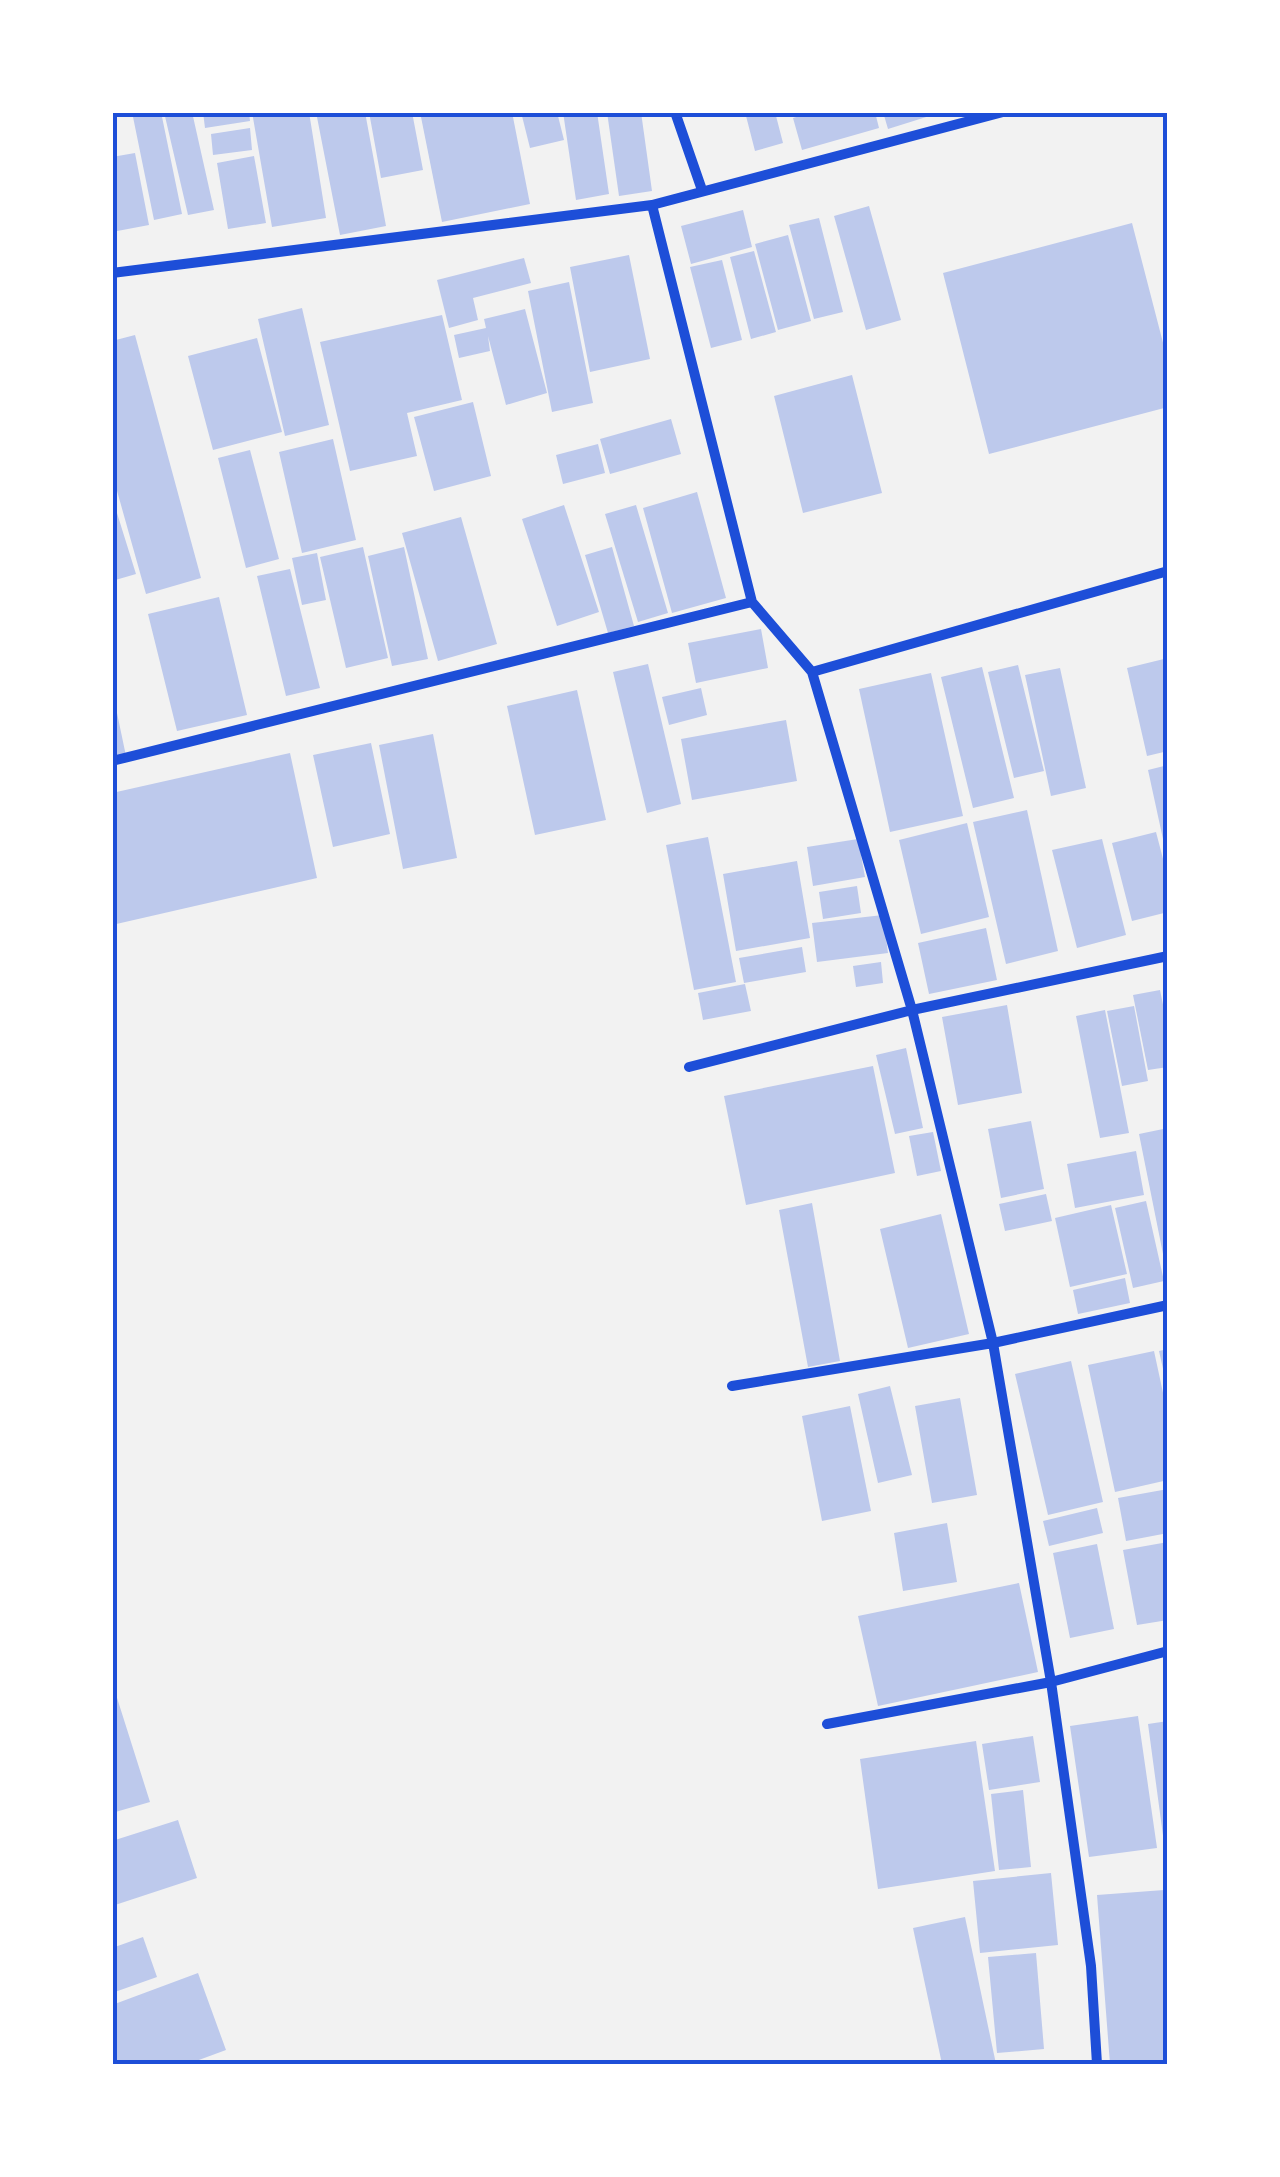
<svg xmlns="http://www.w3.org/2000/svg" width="1280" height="2177" font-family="'DM Sans',sans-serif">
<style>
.building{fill:#bdc9ec}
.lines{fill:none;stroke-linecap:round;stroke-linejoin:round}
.minor{stroke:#1d4ed8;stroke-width:10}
.neatline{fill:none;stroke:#1d4ed8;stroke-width:4}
</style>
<rect width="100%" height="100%" fill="#f2f2f2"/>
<!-- building -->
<path class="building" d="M132,112h29l21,102 -28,6z
M164,112h28l22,98 -26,5z
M203,112h46l1,9 -45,7z
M252,112h57l17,106 -54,9z
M316,112h49l21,114 -46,9z
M369,112h43l11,58 -42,8z
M420,112h92l18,92 -88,18z
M521,112h36l7,28 -34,8z
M563,112h34l12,82 -33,6z
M607,112h34l11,79 -33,5z
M745,112h30l8,31 -28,8z
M812,112h63l4,16 -77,22 -9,-32z
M883,112h56v1l-51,16z
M250,128l2,22 -39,5 -2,-21z
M135,153l14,72 -37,7v-75z
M254,156l12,67 -38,6 -11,-66z
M869,206l32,114 -35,10 -32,-114z
M743,210l9,37 -61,17 -10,-38z
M819,218l24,94 -29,7 -25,-94z
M1132,223l36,139v45l-179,47 -46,-181z
M788,235l23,86 -33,9 -23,-86z
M754,251l22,81 -25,7 -21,-82z
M629,255l21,104 -60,13 -20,-105z
M524,258l7,25 -58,15 5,22 -29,8 -12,-48z
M722,260l20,80 -31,8 -21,-81z
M569,282l24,121 -41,9 -24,-121z
M302,308l27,117 -44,11 -27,-117z
M525,309l22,84 -41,12 -18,-69 2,15 -31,7 -5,-23 32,-7 -2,-9z
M442,315l20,85 -55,13 10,43 -67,15 -30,-129z
M135,335l66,243 -55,16 -34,-121v-132z
M257,338l25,94 -69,18 -25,-94z
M852,375l30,118 -79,20 -29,-117z
M473,402l18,74 -57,15 -20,-74z
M671,419l10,35 -71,20 -10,-35z
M333,439l23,101 -54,13 -23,-101z
M598,444l7,29 -42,11 -7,-29z
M250,450l29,109 -33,9 -28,-110z
M697,492l29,106 -54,15 -29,-105z
M112,497l24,77 -24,7z
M564,505l35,107 -42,14 -35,-107z
M636,505l32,108 -30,9 -33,-108z
M461,517l36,127 -59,17 -36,-128z
M363,547l25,111 -42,10 -26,-111z
M404,547l24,112 -36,7 -24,-110z
M612,547l22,79 -26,7 -23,-78z
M317,553l9,47 -24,5 -10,-47z
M290,569l30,119 -34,8 -29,-120z
M219,597l28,118 -70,16 -29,-117z
M761,629l7,39 -72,15 -8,-40z
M1168,658v93l-21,5 -20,-88z
M648,664l33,140 -34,9 -34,-141z
M1018,665l26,106 -30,7 -26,-106z
M982,667l32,131 -41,10 -32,-131z
M1060,668l26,120 -35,8 -26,-121z
M931,673l32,143 -73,16 -31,-143z
M701,688l6,27 -38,10 -7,-28z
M577,690l29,130 -71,15 -28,-129z
M117,713l9,43 -14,3v-45z
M786,720l11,61 -105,19 -11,-61z
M433,734l24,124 -54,11 -24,-124z
M371,743l19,91 -57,13 -20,-92z
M290,753l27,125 -205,47v-132z
M1168,765v88h-2l-18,-83z
M1027,810l31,141 -52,13 -33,-142z
M967,823l22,94 -68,17 -22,-94z
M1156,832l12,46v34l-36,9 -20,-78z
M708,837l28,145 -42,8 -28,-145z
M858,839l7,38 -52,9 -6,-39z
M1102,839l24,96 -49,13 -25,-98z
M797,861l13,77 -74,13 -13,-77z
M857,886l4,27 -38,6 -4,-27z
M883,915l5,38 -71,9 -5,-39z
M986,928l11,52 -68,14 -11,-51z
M802,947l4,25 -62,11 -5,-25z
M881,962l2,21 -27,4 -3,-21z
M745,984l6,27 -48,9 -5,-27z
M1160,990l8,39v38l-20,3 -15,-75z
M1007,1005l15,88 -64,12 -16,-88z
M1134,1006l14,75 -26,5 -15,-75z
M1105,1010l24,123 -29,5 -24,-122z
M906,1048l17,80 -28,6 -19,-79z
M873,1066l22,107 -149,32 -22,-109z
M1031,1121l13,68 -43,9 -13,-69z
M1168,1128v125l-5,1 -24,-120z
M933,1132l8,39 -24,5 -8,-40z
M1136,1151l8,44 -69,13 -8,-44z
M1046,1194l6,27 -47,10 -6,-27z
M1146,1201l18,80 -31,7 -18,-80z
M812,1203l28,158 -32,6 -29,-157z
M1111,1205l16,69 -57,13 -15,-69z
M941,1214l28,120 -61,14 -28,-119z
M1125,1278l5,25 -52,11 -5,-24z
M1168,1349v33h-2l-7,-31z
M1154,1351l14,65v64l-53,12 -27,-127z
M1071,1361l32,141 -55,13 -33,-141z
M890,1386l22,89 -34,8 -20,-89z
M960,1398l17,97 -45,8 -17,-97z
M850,1406l21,105 -49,10 -20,-105z
M1168,1489v44l-42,8 -8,-43z
M1097,1508l6,25 -54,13 -6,-25z
M947,1523l10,59 -54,9 -9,-58z
M1168,1542v78l-31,5 -14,-75z
M1097,1544l17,85 -44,9 -17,-85z
M1019,1583l19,89 -160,34 -20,-90z
M112,1682l38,120 -38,11z
M1138,1716l19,132 -68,9 -19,-131z
M1168,1721v122h-4l-16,-119z
M1033,1736l7,46 -51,8 -7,-46z
M976,1741l19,130 -117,18 -18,-130z
M1023,1790l8,77 -32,3 -8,-76z
M178,1820l19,58 -85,28v-65z
M1051,1873l7,72 -78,8 -7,-72z
M1164,1890l4,50v124h-58l-13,-169z
M965,1917l31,147h-54l-29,-136z
M143,1937l14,40 -45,16v-45z
M1036,1953l8,96 -47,4 -9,-96z
M198,1973l28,77 -38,14h-76v-59z"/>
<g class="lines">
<!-- minor -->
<path class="minor" d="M675,112l27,78
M652,205l100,397 60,70 100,338 81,333 58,339 40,284 6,98
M112,273l540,-68 351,-93
M812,672l356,-101
M112,761l640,-159
M689,1067l223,-57 256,-54
M732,1386l261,-43 175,-38
M827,1724l224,-42 117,-31"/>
</g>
<!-- border -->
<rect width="1280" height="2177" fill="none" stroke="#ffffff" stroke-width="230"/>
<rect x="115" y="115" width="1050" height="1947" class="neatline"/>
</svg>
